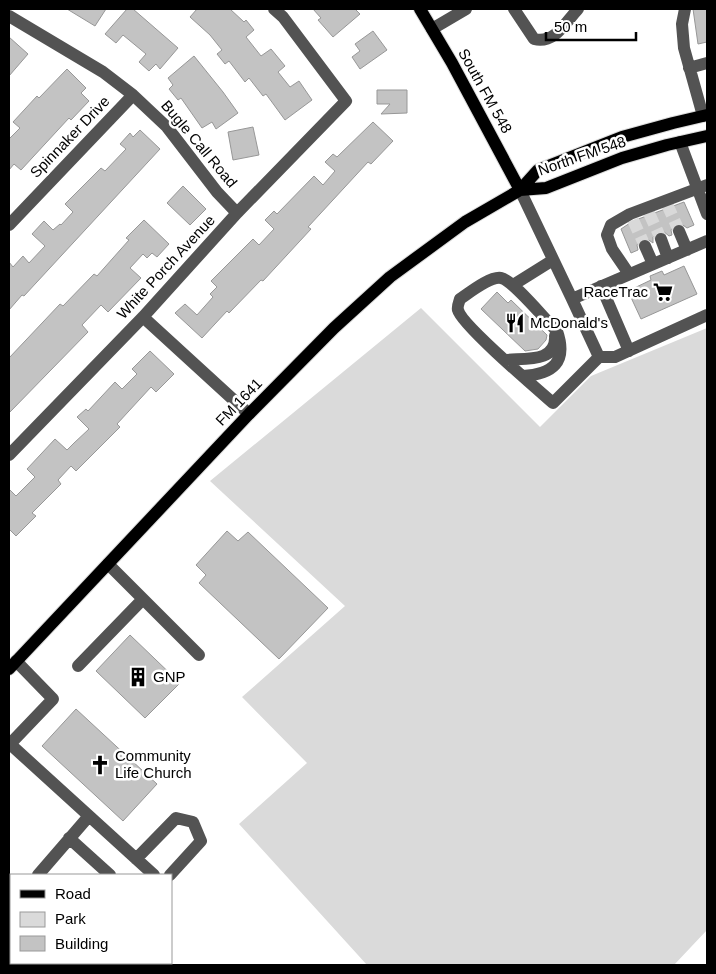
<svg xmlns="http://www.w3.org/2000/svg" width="716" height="974" font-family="Arial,sans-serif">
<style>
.green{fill:#dadada}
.building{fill:#c3c3c3;stroke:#979797}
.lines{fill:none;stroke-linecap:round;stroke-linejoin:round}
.minor-tunnel{stroke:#d9d9d9;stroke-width:12;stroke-dasharray:12 6;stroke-linecap:butt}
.major-casing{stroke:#dbdbdb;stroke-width:14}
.minor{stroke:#535353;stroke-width:12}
.major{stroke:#000;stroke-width:12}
.labels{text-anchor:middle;stroke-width:5;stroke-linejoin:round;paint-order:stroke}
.street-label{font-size:15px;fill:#000;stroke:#fff}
.poi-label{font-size:15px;fill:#000;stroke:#fff;text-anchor:start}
</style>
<rect width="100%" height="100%" fill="#fff"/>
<!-- green -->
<path class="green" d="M421,308l119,119 51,-51 116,-48v602l-33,35h-307l-128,-141 68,-61 -65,-66 103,-91 -135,-125z"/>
<!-- building -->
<path class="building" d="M67,9h39l-11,17z
M127,9h6l45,39 -18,21 -4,-5 -7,7 -10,-9 7,-8 -23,-19 -7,8 -11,-9z
M197,9h33l14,13 2,-2 8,10 -8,7 15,19 10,-7 14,17 -7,6 12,15 9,-6 13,19 -27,20 -19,-26 -3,2 -14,-18 -4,4 -16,-21 -4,3 -8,-10 5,-4 -12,-15 -20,-18z
M313,9h42l5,5 -27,23 -15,-17 3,-2z
M693,9h14v33l-9,2z
M373,31l14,19 -27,19 -8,-12 8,-6 -5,-7z
M9,37l19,17 -19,22z
M194,56l29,36 15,21 -22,16 -4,-7 -10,6 -21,-30 -3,2 -9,-11 4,-4 -5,-7z
M67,69l19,19 -5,5 8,8 -18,19 -2,-2 -48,52 -7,-6 -5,6v-31l11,-11 -7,-6 24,-26 2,2z
M377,90h30v23l-26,1 9,-10h-13z
M373,122l20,19 -22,23 -3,-2 -60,65 3,2 -48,52 -2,-1 -32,33 -2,-2 -25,27 -27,-25 10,-9 12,11 16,-18 -3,-3 7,-7 -6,-6 42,-42 6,6 15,-16 -9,-9 9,-9 3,3 37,-38 9,9 12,-14 -10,-9 8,-8 4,3z
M253,127l6,28 -26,5 -5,-28z
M140,130l20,19 -136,147 -2,-1 -13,15v-48l4,5 10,-11 6,7 16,-17 -13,-12 12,-13 9,9 7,-6 1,1 12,-13 -8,-8 36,-36 4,3 21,-22 -6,-5 10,-11 3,4z
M183,186l23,23 -16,16 -23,-22z
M684,202l10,23 -7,3 -7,-5 -5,1 -4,6 1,5 -3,1 -6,-5 -5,1 -5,5v6l-7,-5 -5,1 -4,6 1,5 -7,3 -10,-24 12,-8z
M144,220l25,24 -12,13 -5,-4 -5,5 -4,-4 -13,14 11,10 -33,34 -7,-7 -19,20 6,7 -79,81v-55l51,-54 3,2 31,-32 3,2 32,-36 -3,-2z
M684,266l13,28 -56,25 -13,-28 23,-11 -1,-4 12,-5 2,4z
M497,292l11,11 3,-3 36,35 -1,5 -8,9 -13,2 -44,-42z
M150,351l24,23 -18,18 -5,-5 -34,37 3,3 -44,44 -5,-5 -13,14 3,4 -29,29 4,3 -20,20 -7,-7v-40l7,7 19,-19 -8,-8 28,-30 12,11 7,-7 15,-14 -12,-12 9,-8 2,2 27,-29 7,7 15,-15 -5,-5z
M227,531l11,10 10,-9 80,76 -49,51 -80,-76 7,-8 -10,-10z
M130,635l50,48 -35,35 -49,-47z
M76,709l81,75 -34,37 -81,-75z"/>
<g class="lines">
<!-- minor-tunnel -->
<path class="minor-tunnel" d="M667,204l12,27
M649,213l12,26
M633,220l12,26"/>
<defs>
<path id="major" d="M420,9l32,54 68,127
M520,190l26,-2 76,-30 45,-13 40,-9
M9,669l240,-255 85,-86 56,-51 75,-55 55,-32 18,-20 84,-33 51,-14 34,-8"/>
</defs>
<!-- major casing -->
<use href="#major" class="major-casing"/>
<!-- minor -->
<path class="minor" d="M514,9l20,30c21,5 31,-16 44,-30
M685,9l-3,15 2,24 19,68
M9,16l94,56 30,23 34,32 50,65 20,21
M432,29l34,-20
M689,68l18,-5
M680,142l27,72
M520,190l52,109 135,-58
M9,225l124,-130
M679,231l8,19
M661,239l7,19
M645,246l8,18
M629,274l-17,-25 -5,-14 4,-10 19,-11 77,-29
M513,285l40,-25
M601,286l28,65
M572,299l27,58h16l92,-42
M143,317l106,97
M505,360c19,-2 52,3 50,-24
M523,376c29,-2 45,-13 34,-45 -11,-10 -44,-51 -56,-53 -11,-2 -32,15 -41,21 -1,3 -3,8 -2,11 3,14 79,79 95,93l46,-46
M9,455l134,-138 94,-104 109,-112 -63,-84 -9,-8
M108,564l91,91
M16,661l37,38 -43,45 144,131
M78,666l65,-67
M69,838l41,37
M136,859l40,-41 17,4 8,19 -31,34
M38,875l51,-59
M9,907l2,-2"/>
<!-- major -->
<use href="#major" class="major"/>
</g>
<!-- icons -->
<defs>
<symbol id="supermarket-bare" viewBox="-9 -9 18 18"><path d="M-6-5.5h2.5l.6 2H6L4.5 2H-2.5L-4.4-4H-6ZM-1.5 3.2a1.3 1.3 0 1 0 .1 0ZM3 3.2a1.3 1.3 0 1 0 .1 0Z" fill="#000" stroke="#fff" stroke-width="2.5" paint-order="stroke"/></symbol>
<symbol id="restaurant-bare" viewBox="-9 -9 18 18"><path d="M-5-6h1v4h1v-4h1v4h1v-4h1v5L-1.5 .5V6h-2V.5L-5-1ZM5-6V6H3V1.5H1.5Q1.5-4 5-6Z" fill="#000" stroke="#fff" stroke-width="2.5" paint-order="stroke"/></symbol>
<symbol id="building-bare" viewBox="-9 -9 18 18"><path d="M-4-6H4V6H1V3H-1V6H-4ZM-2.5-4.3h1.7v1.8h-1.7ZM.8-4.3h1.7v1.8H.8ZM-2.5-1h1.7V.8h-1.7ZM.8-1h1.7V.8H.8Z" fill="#000" stroke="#fff" stroke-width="2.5" paint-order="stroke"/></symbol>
<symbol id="church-bare" viewBox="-9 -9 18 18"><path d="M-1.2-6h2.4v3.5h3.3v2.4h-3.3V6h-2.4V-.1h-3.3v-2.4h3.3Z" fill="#000" stroke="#fff" stroke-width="2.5" paint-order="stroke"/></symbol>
</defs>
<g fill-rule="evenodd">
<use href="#supermarket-bare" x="649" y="278" width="28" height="28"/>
<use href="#restaurant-bare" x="501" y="309" width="28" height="28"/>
<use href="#building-bare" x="124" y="663" width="28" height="28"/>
<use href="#church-bare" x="86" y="751" width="28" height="28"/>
</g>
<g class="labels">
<!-- street labels -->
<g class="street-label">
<text transform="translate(485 91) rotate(61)" y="5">South FM 548</text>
<text transform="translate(70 137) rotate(-46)" y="5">Spinnaker Drive</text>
<text transform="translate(199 144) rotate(50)" y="5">Bugle Call Road</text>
<text transform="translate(582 156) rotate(-19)" y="5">North FM 548</text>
<text transform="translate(166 267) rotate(-47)" y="5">White Porch Avenue</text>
<text transform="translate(239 402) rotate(-46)" y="5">FM 1641</text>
</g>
<!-- poi labels -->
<g class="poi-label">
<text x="648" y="297" text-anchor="end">RaceTrac</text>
<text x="530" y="328">McDonald's</text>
<text x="153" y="682">GNP</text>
<text x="115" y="761">Community<tspan x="115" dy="17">Life Church</tspan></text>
</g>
</g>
<!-- border -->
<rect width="716" height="974" fill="none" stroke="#000000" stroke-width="20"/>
<!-- legend -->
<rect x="10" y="874" width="162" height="90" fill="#ffffff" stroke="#999999"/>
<rect x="20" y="890" width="25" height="8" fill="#000000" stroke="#999999"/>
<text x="55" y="899" font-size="15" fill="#000000">Road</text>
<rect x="20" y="912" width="25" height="15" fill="#dadada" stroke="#999999"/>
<text x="55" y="924" font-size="15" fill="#000000">Park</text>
<rect x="20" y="936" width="25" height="15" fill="#c3c3c3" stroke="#999999"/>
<text x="55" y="949" font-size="15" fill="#000000">Building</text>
<!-- scale -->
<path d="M546 32v8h90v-8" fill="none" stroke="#000000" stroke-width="2.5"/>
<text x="554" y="32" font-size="15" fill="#000000" stroke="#ffffff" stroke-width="4" paint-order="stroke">50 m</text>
</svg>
